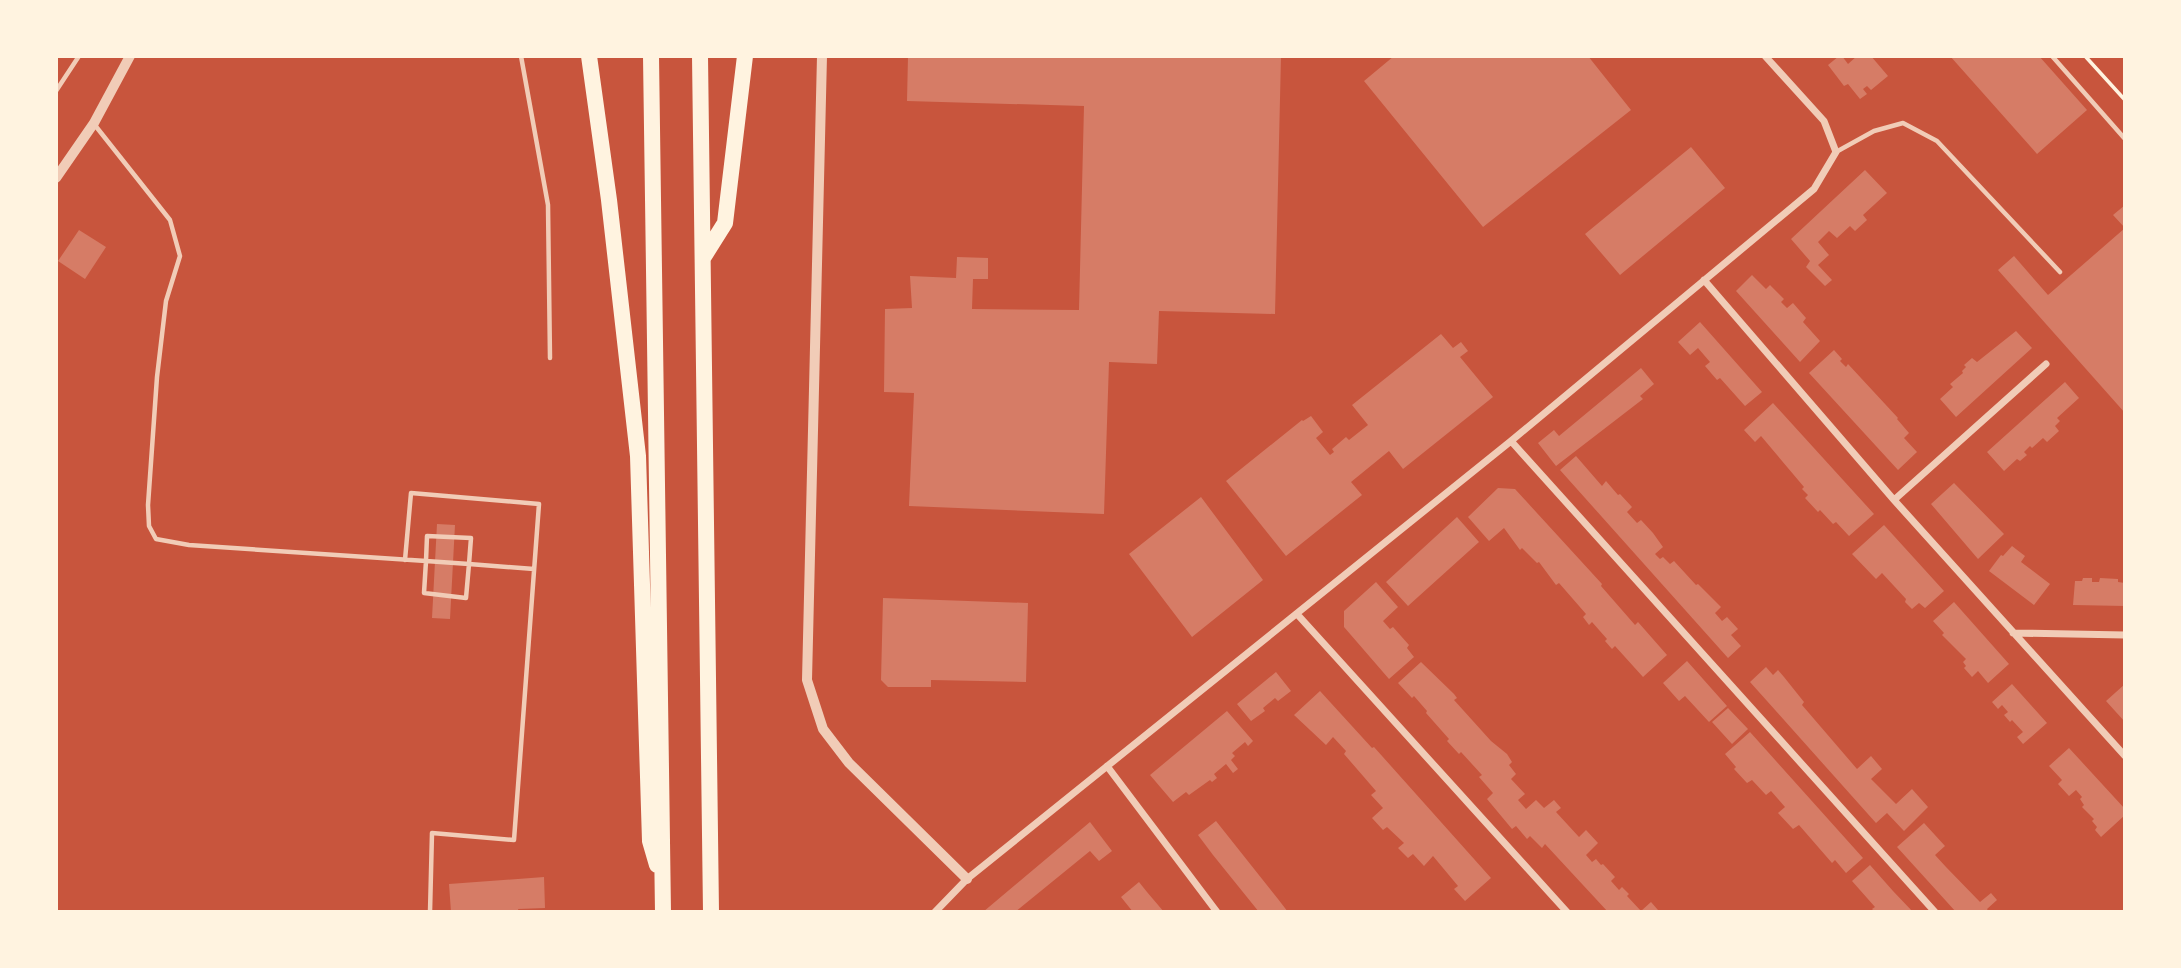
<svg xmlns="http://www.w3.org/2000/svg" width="2181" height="968" font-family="Rubik,sans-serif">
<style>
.building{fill:#d67c66}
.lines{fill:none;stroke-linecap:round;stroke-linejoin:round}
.path{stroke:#fff3e0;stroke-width:3.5}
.service{stroke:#f1ccb7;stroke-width:4.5}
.minor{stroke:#f1ccb7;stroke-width:7}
.tertiary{stroke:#f1ccb7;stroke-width:10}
.motorway{stroke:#fff3e0;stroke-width:16}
</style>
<rect width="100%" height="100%" fill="#c8553d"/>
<!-- building -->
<path class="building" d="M908,56h373l-6,258 -116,-3 -2,53 -48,-2 -5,152 -195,-8 5,-113 -30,-1 1,-83 27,-1 -2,-32 46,2 1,-21 31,1v21h-15l-1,30 107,1 5,-204 -177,-5z
M1394,56h194l43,54 -148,117 -119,-146z
M1839,56h3l6,8 9,-8h14l17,20 -17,14 -4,-4 -4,3 4,5 -7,5 -12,-15 -4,2 -16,-21z
M1950,56h89l48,54 -50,44z
M1691,147l34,41 -105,87 -35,-41z
M1865,170l22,23 -24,22 4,5 -12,11 -5,-5 -13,12 -8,-7 -11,11 11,13 -11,10 14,15 -7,6 -19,-19 4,-6 -19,-22z
M2125,205v208l-127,-143 16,-14 34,39 77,-67 -12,-13z
M79,230l27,17 -21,32 -27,-18z
M1752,275l14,14 4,-4 14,14 -3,3 6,6 6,-5 13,15 -3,4 17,19 -20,21 -64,-71z
M1700,322l62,70 -17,14 -25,-28 -3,2 -12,-14 5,-4 -12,-14 -8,7 -12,-13z
M2016,331l16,17 -76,69 -16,-18 13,-12 -3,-3 13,-11 -1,-2 4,-4 -2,-2 8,-7 5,4z
M1441,334l12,14 8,-6 7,9 -8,6 33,40 -90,72 -14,-18 -38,31 11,13 -76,61 -60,-75 76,-61 1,1 8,-5 12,16 -7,6 14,17 4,-3 -2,-3 14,-12 3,3 19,-15 -16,-20z
M1834,350l8,9 -2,2 6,6 2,-3 50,54 -1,1 12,14 -5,5 13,14 -19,18 -89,-97z
M1641,368l13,16 -14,12 3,3 -87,67 -18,-23 16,-13 5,6z
M2065,382l14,16 -22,20 3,3 -5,5 4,5 -12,11 -4,-4 -11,10 -2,-2 -6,6 3,3 -7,6 -3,-2 -13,12 -17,-19z
M1773,403l101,111 -25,22 -13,-14 -3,2 -13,-14 -2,2 -13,-14 3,-3 -6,-6 2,-2 -43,-51 -6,6 -11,-12z
M1576,456l26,30 4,-5 12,14 2,-1 12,13 -5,5 10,11 4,-3 12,13 10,14 -8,7 5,5 3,-2 7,7 4,-3 22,24 2,-1 23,23 -6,6 7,8 5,-4 11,12 -7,6 10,11 -13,12 -168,-188z
M1954,483l50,51 -26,25 -47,-55z
M1498,488l17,1 87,95 -1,2 34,39 3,-3 29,33 -24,22 -28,-31 -3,3 -7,-8 2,-2 -15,-17 -3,3 -6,-8 3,-3 -27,-31 -3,2 -17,-23 -2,1 -15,-15 -2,2 -16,-22 -15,13 -21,-24z
M1201,497l62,83 -71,57 -63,-83z
M1457,517l22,25 -71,64 -22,-24z
M437,524l18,1 -5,94 -18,-1z
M1884,525l60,66 -19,17 -6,-5 -7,6 -7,-7 1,-3 -24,-26 -6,6 -24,-25z
M2012,546l13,10 -4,6 29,22 -16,21 -45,-34 12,-16 2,1z
M2083,578h9v4h7l1,-4 18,1v3l7,1v23l-52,-1 2,-24h7z
M1376,582l22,25 -15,14 7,8 3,-2 16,18 -2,3 7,9 -25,22 -45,-52v-16z
M883,598l145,5 -2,79 -95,-2v7h-43l-7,-7z
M1954,602l55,62 -21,19 -10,-12 -6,6 -8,-9 2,-2 -3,-4 3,-3 -24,-24 2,-2 -11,-12z
M1687,661l40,45 -18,16 -24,-26 -6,5 -16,-18z
M1421,662l33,32 3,4 -3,2 37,41 16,13 5,8 -3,3 7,9 -5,5 14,15 -7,6 8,9 10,-9 8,8 10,-8 7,8 -5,4 23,25 7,-7 12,13 -12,12 6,7 4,-3 5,6 2,-1 12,13 -4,4 8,9 3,-3 7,7 -2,2 14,15 10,-9 7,8 -3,2h-47l-63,-68 -3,4 -12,-12 -3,3 -11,-13 -4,3 -25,-30 6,-6 -14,-16 3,-2 -21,-23 -2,2 -12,-13 2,-2 -23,-26 1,-2 -13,-15 -2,2 -14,-15z
M1766,667l7,8 5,-5 6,7 20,25 -2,3 55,64 14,-13 11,13 -11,10 25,25 16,-15 16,18 -24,24 -17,-18 -11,10 -126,-141z
M1276,672l15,19 -13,10 -3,-3 -12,10 2,3 -14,10 -14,-17z
M2012,684l35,39 -24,21 -6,-7 6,-5 -11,-12 -2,2 -6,-7 4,-3 -6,-7 -4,4 -6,-7z
M2125,684v38l-19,-21z
M1320,691l52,57 2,-1 117,131 -26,23 -11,-12 4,-3 -25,-30 -9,10 -11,-12 -5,4 -10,-10 6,-5 -17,-16 -4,3 -11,-12 11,-10 -12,-13 5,-4 -32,-37 2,-3 -13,-14 -7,8 -32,-30z
M1728,708l20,21 -16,15 -20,-22z
M1227,711l26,30 -5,5 -3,-4 -13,11 3,3 -4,4 7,9 -5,4 -7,-9 -12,10 3,4 -5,4 -2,-2 -21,15 -3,-3 -13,10 -23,-27z
M1750,732l113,126 -17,15 -11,-13 -3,3 -33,-38 -6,4 -15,-16 7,-6 -14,-16 -5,4 -14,-15 -5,3 -13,-14 2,-2 -11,-13z
M2069,748l56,61v6l-24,22 -6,-7 2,-3 -5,-6 2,-2 -12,-12 2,-2 -4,-6 2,-2 -6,-7 -7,6 -11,-12 4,-4 -13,-14z
M1216,821l62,78 10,13h-29l-46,-57 -15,-20z
M1090,822l22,29 -13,10 -9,-10 -75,61h-32z
M1924,823l21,23 -10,9 11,12 34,35 11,-9 6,7 -10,9 2,3h-33l-59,-65z
M1870,865l23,26 20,21h-38l-3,-3 3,-2 -23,-26z
M544,877l1,31 -27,1 1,3h-68l-2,-28z
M1139,882l8,10 17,20h-31l-12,-15z"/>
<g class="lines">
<!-- path -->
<path class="path" d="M2085,56l40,44"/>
<!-- service -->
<path class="service" d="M521,56l27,149 2,153
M2052,56l73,83
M56,91l23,-35
M94,124l76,96 10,36 -14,45 -9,76 -9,128 1,21 7,13 33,6 237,16 -2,32 42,5 3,-34 65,5
M1836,152l38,-21 29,-8 34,18 123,131
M427,536l44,2 -2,26 -43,-3z
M405,560l6,-67 128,11 -25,336 -82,-7 -2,79"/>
<!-- minor -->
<path class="minor" d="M1704,280l190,220 231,256
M1511,441l424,471
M1894,500l152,-136
M1297,614l270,298
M2013,633l112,2
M1107,766l110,146
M935,912l32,-33 544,-438 303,-252 22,-37 -12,-31 -59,-65"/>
<!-- tertiary -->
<path class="tertiary" d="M822,56l-15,624 16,49 26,34 118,116
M56,178l38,-55 36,-67"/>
<!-- motorway -->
<path class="motorway" d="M589,56l20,144 29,256 12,385 7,24
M651,56l12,856
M700,56l11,856
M703,258l22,-35 20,-167"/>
</g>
<!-- border -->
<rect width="2181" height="968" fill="none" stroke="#fff3e0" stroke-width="116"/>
</svg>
